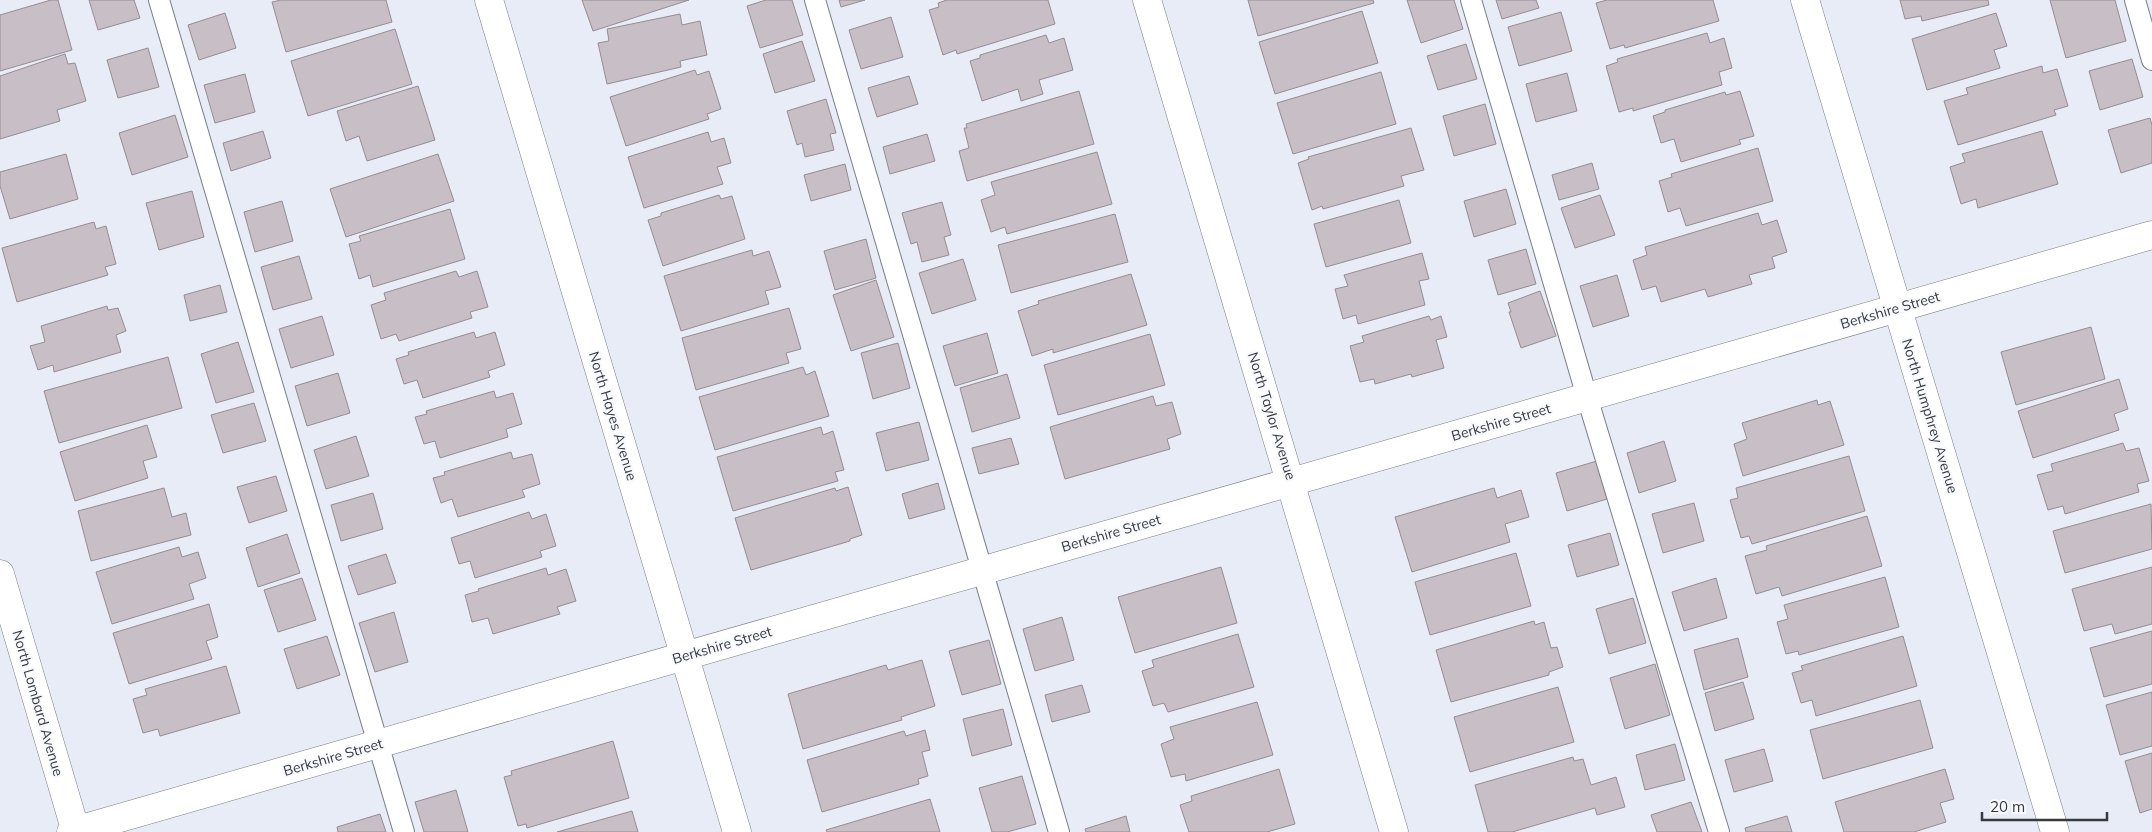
<svg xmlns="http://www.w3.org/2000/svg" width="2152" height="832" font-family="Mulish,sans-serif">
<style>
.building{fill:#c8bec5;stroke:#968c93}
.lines{fill:none;stroke-linecap:round;stroke-linejoin:round}
.service-casing{stroke:#797d86;stroke-width:22}
.minor-casing{stroke:#797d86;stroke-width:29}
.service{stroke:#fff;stroke-width:20}
.minor{stroke:#fff;stroke-width:28}
.labels{text-anchor:middle;stroke-width:4.5;stroke-linejoin:round;paint-order:stroke}
.street-label{font-size:14px;fill:#37393d;stroke:#f8f9fe}
</style>
<rect width="100%" height="100%" fill="#e8ecf6"/>
<!-- building -->
<path class="building" d="M51,0h7l14,50 -72,21v-56z
M89,0h45l6,18 -42,12z
M281,0h105l6,22 -106,30 -14,-50z
M582,0h107l-96,31z
M766,0h26l11,35 -43,13 -13,-42z
M839,0h26l-24,7z
M947,0h101l7,24 -98,30 -1,-4 -13,5 -14,-45 10,-3 -1,-4z
M1248,0h125l1,3 -116,33z
M1407,0h47l9,29 -42,14z
M1496,0h40l3,8 -37,11z
M1607,0h106l6,21 -94,27 -1,-3 -14,4 -14,-46z
M1900,0h88l1,5 -67,16 -1,-5 -16,3z
M2050,0h65l11,41 -60,17z
M1362,11l16,52 -103,31 -16,-52z
M1561,12l11,39 -53,15 -11,-39z
M225,13l11,35 -37,12 -11,-35z
M1996,13l11,33 -13,4 6,18 -73,22 -15,-51z
M680,14l2,11 18,-4 7,34 -27,6 1,6 -74,17 -9,-41 11,-2 -2,-12z
M891,17l12,40 -42,12 -12,-39z
M395,29l17,55 -104,32 -17,-55z
M1707,33l3,10 14,-5 8,30 -13,4 3,13 -89,26v-3l-14,4 -13,-46 12,-4 -1,-3z
M1046,35l3,8 15,-5 9,32 -34,10 4,14 -22,7 -3,-12 -36,12 -12,-40 10,-3v-3z
M802,41l13,40 -40,12 -12,-39z
M1466,44l11,35 -39,11 -11,-34z
M148,48l11,39 -41,11 -11,-38z
M65,54l3,10 7,-1 11,38 -29,9 3,11 -60,18v-63z
M2132,59l11,38 -43,13 -11,-39z
M2042,66l1,7 14,-4 11,37 -14,4 2,5 -98,30 -14,-44 24,-7 -2,-6z
M695,70l2,5 12,-4 12,38 -14,5 2,5 -83,27 -16,-49z
M1381,72l15,52 -103,30 -16,-51z
M1567,73l10,38 -41,11 -10,-38z
M245,74l10,38 -40,11 -11,-38z
M909,76l9,28 -41,13 -9,-29z
M418,86l17,54 -68,21 -8,-25 -13,5 -9,-30z
M1079,91l15,53 -127,37 -8,-30 10,-3 -5,-20h3l-1,-4z
M1740,91l14,45 -15,4 2,4 -60,18 -7,-23 -13,4 -8,-27 12,-4v-2l60,-18 1,3z
M826,99l10,34 -6,1 4,16 -29,7 -3,-14 -5,2 -10,-34z
M1485,104l11,40 -42,12 -11,-40z
M175,115l13,42 -56,18 -13,-42z
M2150,118l2,7v38l-31,10 -13,-43z
M1411,128l13,42 -23,6 3,10 -81,23 -1,-3 -10,4 -14,-47 11,-4 -1,-2z
M263,131l8,27 -40,13 -8,-28z
M2042,131l16,53 -80,24 -2,-9 -15,5 -11,-37 15,-5 -3,-8z
M708,132l3,10 13,-4 7,25 -14,4 6,17 -79,24 -16,-51z
M927,134l8,27 -45,13 -7,-27z
M1758,148l15,53 -87,25 -6,-18 -12,4 -9,-31 13,-4 -1,-3z
M1097,152l15,52 -105,30 -2,-7 -14,5 -10,-32 14,-5 -4,-13z
M66,154l12,45 -68,20 -10,-33v-14z
M438,154l16,47 -108,36 -16,-48z
M1592,163l7,26 -40,11 -7,-25z
M845,164l6,26 -40,11 -7,-26z
M1506,189l10,35 -42,13 -10,-36z
M192,191l12,46 -45,13 -13,-47z
M719,195l2,4 11,-3 13,43 -82,27 -15,-46 13,-4v-3z
M1600,195l15,40 -40,13 -14,-40z
M1399,200l12,43 -85,24 -12,-43z
M282,201l11,40 -38,11 -11,-40z
M942,202l9,33 -7,2 5,18 -27,7 -5,-20 -6,2 -9,-31z
M450,209l15,50 -92,28 -3,-12 -11,4 -10,-35 12,-3 -2,-5z
M1758,213l4,12 15,-5 10,32 -15,5 3,11 -26,7 3,9 -44,13 -3,-8 -44,13 -5,-16 -14,4 -9,-30 14,-5 -2,-8z
M1115,214l13,48 -117,31 -13,-48z
M94,222l2,7 10,-3 10,38 -11,3 3,8 -91,27 -15,-54z
M866,239l10,39 -41,12 -11,-39z
M1526,249l10,35 -38,11 -10,-35z
M752,250l1,6 16,-5 12,36 -16,4 4,13 -88,27 -17,-55z
M1422,253l7,26 -10,2 6,24 -67,19 -2,-9 -13,4 -8,-30 13,-3 -4,-11z
M299,256l13,43 -39,11 -12,-43z
M963,259l13,41 -44,14 -13,-41z
M456,271l3,6 18,-6 11,36 -18,5 2,6 -73,23 -3,-7 -15,5 -10,-34 15,-5 -2,-7z
M1131,274l16,51 -94,28v-4l-21,7 -14,-45 21,-7 -1,-3z
M1617,275l12,41 -36,11 -13,-41z
M876,280l18,57 -43,14 -18,-56z
M220,285l7,27 -37,9 -6,-26z
M1540,291l16,45 -35,12 -12,-36h2l-3,-9z
M107,306l1,4 10,-2 8,23 -10,4 5,17 -67,20 -1,-7 -15,5 -8,-24 15,-4 -4,-16z
M789,308l12,41 -15,4 3,10 -93,27 -14,-52z
M322,316l12,39 -43,13 -12,-39z
M1429,316l2,4 10,-4 6,21 -11,3 8,28 -32,9 -1,-3 -36,10 -1,-5 -14,3 -10,-36 14,-4 -2,-6z
M2091,327l14,52 -89,26 -15,-53z
M474,332l2,6 19,-6 10,33 -17,6 2,6 -67,21 -6,-18 -13,4 -8,-25 13,-4 -1,-3z
M987,333l11,40 -43,13 -12,-40z
M1150,334l15,51 -107,30 -14,-50z
M238,342l16,50 -38,11 -15,-49z
M898,343l12,45 -37,11 -12,-46z
M168,357l14,51 -123,35 -15,-52z
M803,367l3,8 9,-4 14,45 -114,34 -16,-53z
M338,373l12,40 -43,13 -12,-40z
M1007,374l13,44 -48,14 -12,-44z
M2119,379l9,30 -14,5 5,16 -86,28 -15,-47z
M494,391l2,7 17,-5 9,31 -16,5 2,8 -68,21 -5,-17 -11,3 -9,-27 12,-3 -1,-3z
M1153,396l3,10 16,-4 9,32 -14,5 3,10 -105,30 -15,-52z
M1817,400l1,5 12,-4 14,44 -101,31 -9,-32 13,-5 -5,-16z
M254,403l12,38 -43,12 -12,-38z
M919,422l10,38 -43,11 -10,-38z
M147,425l10,32 -14,4 5,17 -73,23 -15,-49z
M821,427l2,8 10,-4 11,39 -9,2 3,9 -105,30 -16,-54z
M356,436l13,40 -43,13 -12,-39z
M1011,438l8,26 -40,10 -7,-26z
M1664,441l12,40 -37,12 -12,-40z
M2123,443l3,8 13,-3 10,33 -12,3 2,8 -74,22 -2,-8 -15,4 -11,-35 16,-4 -2,-7z
M511,452l2,7 19,-5 8,30 -18,6 3,7 -67,20 -6,-18 -11,4 -8,-25 12,-3 -1,-3z
M1849,456l16,55 -113,33 -3,-8 -8,2 -11,-38 8,-2 -2,-10z
M1597,461l10,38 -40,12 -11,-38z
M276,476l11,35 -38,12 -12,-36z
M938,483l7,26 -36,10 -7,-25z
M848,487l14,48 -12,4v2l-99,29 -16,-52 100,-30 1,3z
M164,488l8,29 14,-4 5,22 -100,26 -13,-50z
M1494,488l3,10 24,-8 8,27 -24,7 5,18 -98,30 -17,-55z
M373,493l10,36 -42,12 -10,-36z
M1694,503l10,38 -41,12 -11,-39z
M2151,504l1,45 -87,24 -12,-42z
M529,512l3,7 14,-5 10,32 -16,5 2,6 -67,21 -5,-17 -11,3 -8,-26z
M1867,516l15,50 -100,30 -3,-9 -23,7 -11,-38 22,-6 -1,-4z
M1610,533l9,32 -42,12 -9,-32z
M287,534l13,39 -42,14 -12,-39z
M179,547l3,10 16,-5 8,26 -17,6 5,15 -82,25 -16,-52z
M1516,553l15,53 -101,29 -15,-53z
M386,554l10,29 -38,12 -10,-29z
M1221,567l16,56 -102,30 -17,-56z
M2152,567v57l-37,10 -3,-10 -28,7 -12,-42z
M546,568l2,7 18,-6 10,32 -19,6 3,7 -67,20 -5,-16 -16,4 -7,-27 14,-4 -1,-2z
M1885,577l14,50 -100,28 -1,-4 -12,3 -9,-32 11,-3 -4,-14z
M302,578l14,42 -38,12 -14,-42z
M1716,578l11,40 -43,13 -12,-39z
M1633,598l13,45 -37,11 -13,-45z
M209,604l9,33 -12,4 6,18 -83,25 -16,-51z
M394,612l14,50 -33,10 -16,-49z
M1062,617l12,43 -39,11 -12,-42z
M1534,621l1,4 9,-3 7,26 6,-1 6,20 -14,5v3l-98,27 -15,-52z
M2152,631v53l-48,13 -14,-49z
M1238,634l16,53 -86,25 -4,-9 -11,3 -11,-35 12,-4 -2,-7z
M327,636l13,39 -43,14 -13,-40z
M1903,636l14,50 -101,30 -4,-16 -11,3 -9,-30 11,-3 -2,-4z
M1738,638l10,39 -44,13 -10,-40z
M989,640l12,44 -39,11 -13,-44z
M922,660l13,46 -34,11 1,3 -99,29 -15,-55 98,-29 2,5z
M1655,664l15,51 -45,14 -15,-51z
M226,666l14,47 -80,23 -2,-7 -15,4 -10,-34 14,-4 -2,-6z
M1743,682l11,37 -39,12 -10,-38z
M1082,685l8,27 -38,10 -7,-27z
M1558,687l16,55 -104,30 -16,-55z
M2152,692v54l-32,9 -14,-50z
M1920,700l13,48 -110,31 -13,-49z
M1257,702l16,53 -87,26 -1,-7 -14,3 -10,-33 13,-5 -4,-12z
M1003,709l9,36 -40,11 -9,-37z
M925,730l5,20 -8,2 6,24 -10,3 1,5 -97,28 -15,-52 97,-29 2,5z
M613,741l16,57 -102,30 -1,-4 -8,2 -14,-49 8,-2 -1,-4z
M1675,744l10,36 -40,10 -9,-35z
M1764,749l9,32 -39,11 -9,-32z
M2152,753v56l-12,4 -15,-52z
M1573,757l1,4 9,-2 8,26 25,-8 9,30 -28,8 -2,-7 -83,24h-24l-13,-47z
M1279,769l16,55 -28,8h-78l-9,-27 12,-4 -1,-5z
M1945,769l9,30 -14,4 6,19 -32,10h-70l-9,-30z
M1022,776l14,48 -29,8h-15l-13,-44z
M456,790l12,42h-44l-9,-30z
M930,799l10,33h-113l-1,-2z
M1691,802l11,30h-45l-6,-17z
M632,811l6,21h-81z
M380,814l6,18h-48l-1,-5z
M1126,816l4,16h-44l-1,-3z
M1787,816l5,16h-46l-1,-4z"/>
<g class="lines">
<defs>
<path id="service" d="M159,0l245,832
M815,0l244,832
M1471,0l116,397 132,435
M2135,0l17,60"/>
<path id="minor" d="M489,0l248,832
M1147,0l247,832
M1805,0l250,832
M0,574l76,258
M71,832l2081,-597"/>
</defs>
<!-- service casing -->
<use href="#service" class="service-casing"/>
<!-- minor casing -->
<use href="#minor" class="minor-casing"/>
<!-- service -->
<use href="#service" class="service"/>
<!-- minor -->
<use href="#minor" class="minor"/>
</g>
<g class="labels">
<!-- street labels -->
<g class="street-label">
<text transform="translate(1890 310) rotate(-16)" y="5">Berkshire Street</text>
<text transform="translate(613 416) rotate(73)" y="5">North Hayes Avenue</text>
<text transform="translate(1272 416) rotate(73)" y="5">North Taylor Avenue</text>
<text transform="translate(1930 416) rotate(73)" y="5">North Humphrey Avenue</text>
<text transform="translate(1501 422) rotate(-16)" y="5">Berkshire Street</text>
<text transform="translate(1111 533) rotate(-16)" y="5">Berkshire Street</text>
<text transform="translate(722 645) rotate(-16)" y="5">Berkshire Street</text>
<text transform="translate(38 703) rotate(74)" y="5">North Lombard Avenue</text>
<text transform="translate(333 757) rotate(-16)" y="5">Berkshire Street</text>
</g>
</g>
<!-- scale -->
<path d="M1982 812v8h125v-8" fill="none" stroke="#37393d" stroke-width="2.5"/>
<text x="1990" y="812" font-size="15" fill="#37393d" stroke="#f8f9fe" stroke-width="4" paint-order="stroke">20 m</text>
</svg>
